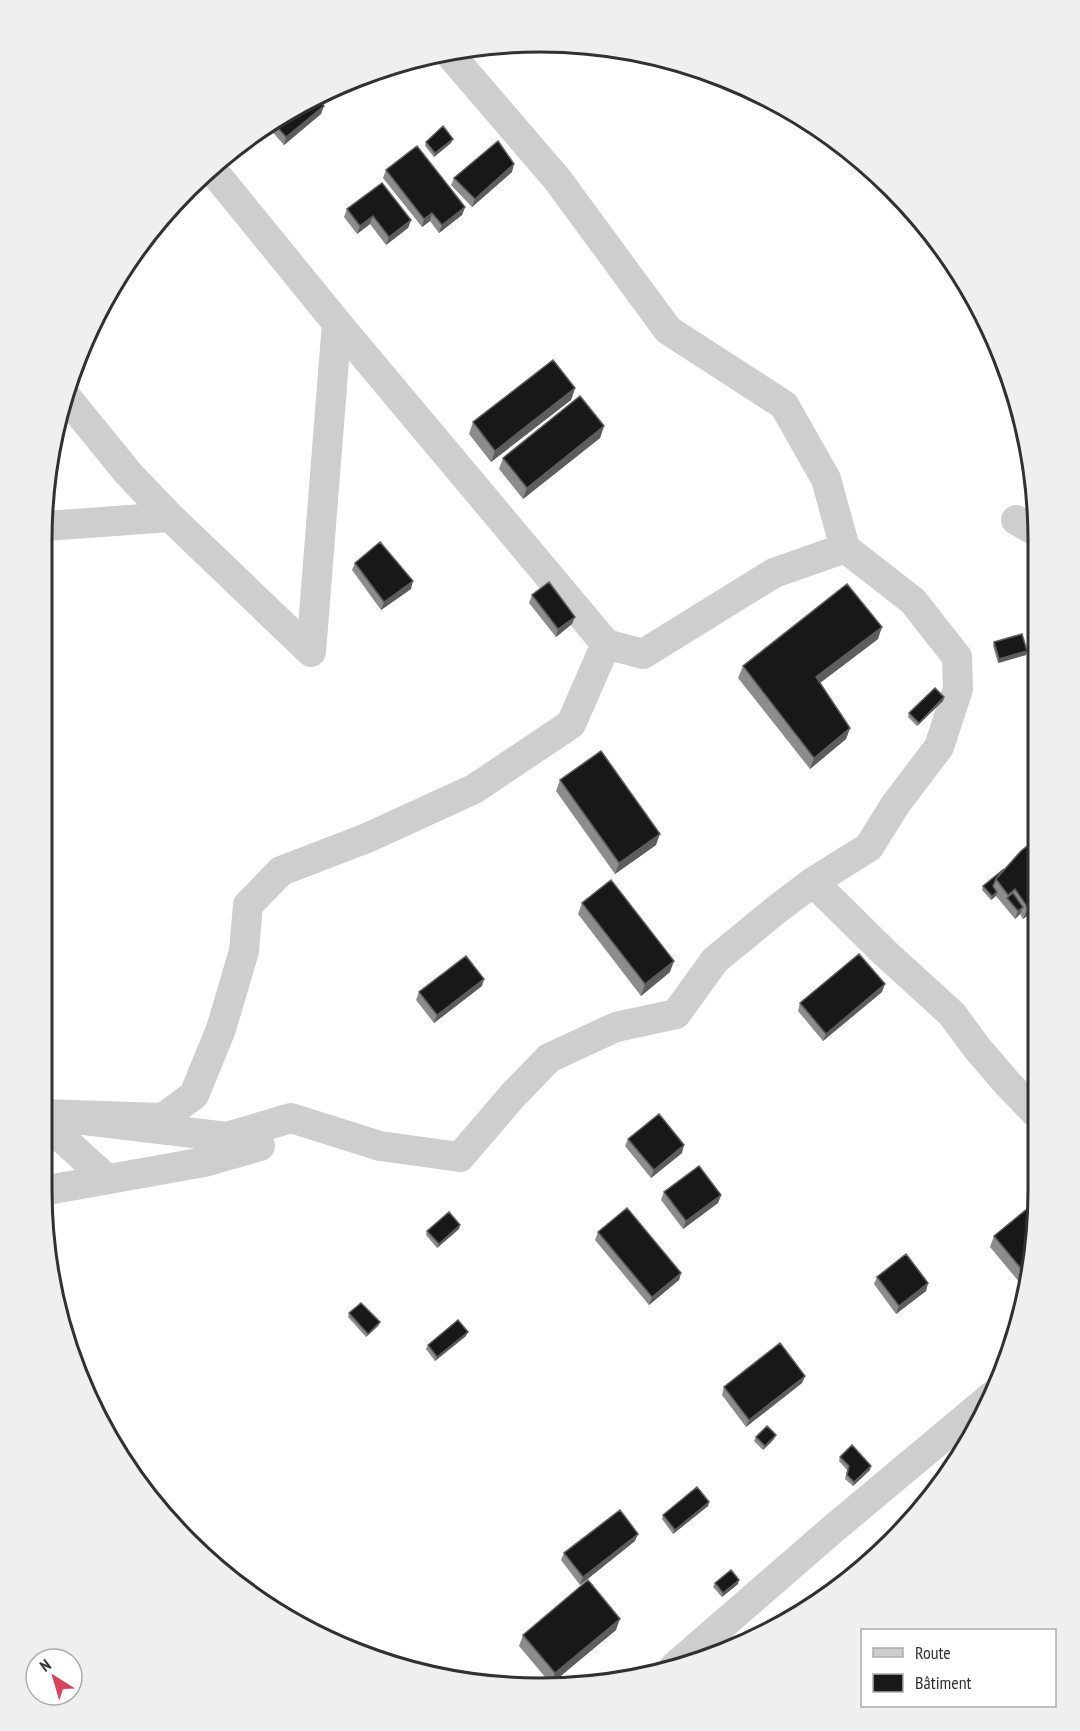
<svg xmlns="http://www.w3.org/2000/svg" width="1080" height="1731" font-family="'PT Sans Narrow',sans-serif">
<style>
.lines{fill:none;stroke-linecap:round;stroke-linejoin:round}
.minor{stroke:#cecece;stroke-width:30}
.wall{fill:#8c8c8c}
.shaded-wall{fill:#5d5d5d}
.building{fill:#181818;stroke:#5d5d5d;stroke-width:1.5}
.rim{fill:none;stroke:#313131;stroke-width:3}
</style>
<rect width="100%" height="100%" fill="#fff"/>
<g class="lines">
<!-- minor -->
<path class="minor" d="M448,52l109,127 111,151 116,75 42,74 19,69
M210,167l127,156 269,321
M67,398l61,75 42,44
M1016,520l21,12
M46,526l124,-9 141,135 26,-329
M813,882l72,71 67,61 25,34 30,35 27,28
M42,1115l185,22 64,-19 89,28 80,11 54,-63 35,-36 67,-31 60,-13 39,-54 61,-50 37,-28 56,-35 26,-42 44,-58 19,-58 -1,-32 -44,-56 -68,-53 -71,25 -131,81 -37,-10 -35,80 -97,65 -107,49 -86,33 -33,34 -4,46 -23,78 -27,66 -31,23 -121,-4
M42,1120l65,59
M42,1191l162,-29 56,-16
M674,1667l159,-138 159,-133"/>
</g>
<!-- wall -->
<path class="wall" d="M291,109l30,5 -37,31 -17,-19z
M426,142l25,1 -17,14 -9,-11z
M386,170l79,37 -3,8 -23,18 -9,-12 -8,6 -39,-49z
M512,172l-40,35 -21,-22 3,-7z
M347,209l64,11 -3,8 -22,17 -16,-21 -13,10 -13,-17z
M575,388l-4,12 -80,62 -22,-28 4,-12z
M604,426l-4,12 -77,61 -24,-30 4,-11z
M355,563l56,26 -30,21 -29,-40z
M1037,592l-1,19 -9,-7 1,-4z
M532,595l40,29 -16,13 -27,-34z
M878,639l-58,44 30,45 -4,11 -36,30 -72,-91 5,-12z
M994,642l32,13 -28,8 -5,-17z
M944,697l-1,4 -26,25 -9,-9 1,-4z
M560,780l96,65 -41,29 -59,-83z
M1036,839l-1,71 -12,9 -3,-5 -5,5 -19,-23 -5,4 -9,-10 1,-4 21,-17z
M582,903l88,69 -29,24 -63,-82z
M482,986l-48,37 -18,-23 3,-8z
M882,992l-59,49 -25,-30 2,-8z
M628,1139l54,14 -31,25 -26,-32z
M664,1192l57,3 -3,8 -35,26 -22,-29z
M460,1225l-1,4 -22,19 -11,-13 1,-4z
M598,1232l83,41 -2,7 -30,25 -54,-65z
M994,1236l40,20 -9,33 -35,-42z
M877,1277l51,6 -2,8 -30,23 -22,-30z
M349,1313l31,9 -2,4 -12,11 -18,-20z
M466,1336l-31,25 -9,-12 2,-4z
M805,1376l-3,7 -56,44 -24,-32 2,-8z
M756,1437l18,2 -11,11 -9,-9z
M840,1457l30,13 -17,16 -8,-7 2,-9 -8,-9z
M709,1502l-1,4 -35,28 -11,-15 1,-4z
M635,1541l-55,44 -19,-25 3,-7z
M715,1583l23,1 -16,13 -9,-10z
M616,1630l-65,54 -32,-38 4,-11z"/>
<!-- shaded-wall -->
<path class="shaded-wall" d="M324,106l-3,8 -37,31 2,-8z
M453,139l-2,4 -17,14 1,-4z
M514,164l-2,8 -40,35 3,-8z
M465,207l-3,8 -23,18 3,-8z
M432,213l-2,8 -8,6 2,-8z
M373,216l-3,8 -13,10 3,-8z
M411,220l-3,8 -22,17 3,-8z
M575,388l-4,12 -80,62 4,-11z
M604,426l-4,12 -77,61 4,-11z
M413,581l-2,8 -30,21 3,-8z
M575,617l-3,7 -16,13 2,-8z
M882,627l-4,12 -66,50 4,-12z
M1027,651l-1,4 -28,8 1,-4z
M944,697l-1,4 -26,25 2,-3z
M850,728l-4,11 -36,30 4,-11z
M660,834l-4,11 -41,29 4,-11z
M997,892l-1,4 -5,4 1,-4z
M1035,902v8l-12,9 5,-11z
M1023,907l-3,7 -5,5 3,-8z
M674,961l-4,11 -29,24 4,-12z
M484,979l-2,7 -48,37 3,-8z
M885,984l-3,8 -59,49 3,-7z
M684,1145l-2,8 -31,25 3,-8z
M721,1195l-3,8 -35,26 3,-8z
M460,1225l-1,4 -22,19 2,-4z
M681,1273l-2,7 -30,25 3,-8z
M928,1283l-2,8 -30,23 3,-8z
M380,1322l-2,4 -12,11 2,-3z
M468,1332l-2,4 -31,25 2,-4z
M805,1376l-3,7 -56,44 3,-7z
M776,1435l-2,4 -11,11 2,-4z
M871,1466l-1,4 -17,16 1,-4z
M709,1502l-1,4 -35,28 2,-4z
M638,1534l-3,7 -55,44 3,-8z
M739,1580l-1,4 -16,13 1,-4z
M620,1619l-4,11 -65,54 4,-11z"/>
<!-- building -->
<path class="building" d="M316,97l8,9 -38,31 -13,-15 18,-13z
M443,126l10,13 -18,14 -9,-11z
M498,141l16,23 -39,35 -21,-21z
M417,146l48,61 -23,18 -10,-12 -8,6 -38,-49z
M382,183l29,37 -22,17 -16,-21 -13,10 -13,-17z
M553,360l22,28 -80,63 -22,-29z
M580,396l24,30 -77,62 -24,-30z
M380,542l33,39 -29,21 -29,-39z
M549,582l26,35 -17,12 -26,-34z
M847,584l35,43 -66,50 34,51 -36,30 -71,-92z
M1035,591l2,1 -1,14 -8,-6z
M1022,634l5,17 -28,8 -5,-17z
M935,688l9,9 -25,26 -10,-10z
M601,751l59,83 -41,29 -59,-83z
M1036,839l-1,63 -7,6 -13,-19 -7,6 -12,-16 25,-28z
M1004,869l-8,10 -3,7 4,6 -5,4 -9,-10z
M611,880l63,81 -29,23 -63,-81z
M1013,893l10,14 -5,4 -11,-13z
M859,954l26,30 -59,50 -26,-31z
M466,956l18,23 -47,36 -18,-23z
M659,1114l25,31 -30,25 -26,-31z
M699,1166l22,29 -35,26 -22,-29z
M627,1208l54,65 -29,24 -54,-65z
M1027,1209l7,8v39l-6,21 -34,-41z
M449,1212l11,13 -21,19 -12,-13z
M906,1254l22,29 -29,23 -22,-29z
M361,1303l19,19 -12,12 -19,-21z
M458,1320l10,12 -31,25 -9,-12z
M780,1343l25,33 -56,44 -25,-33z
M767,1426l9,9 -11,11 -9,-9z
M852,1445l19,21 -17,16 -7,-7 2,-9 -9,-9z
M697,1487l12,15 -34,28 -12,-15z
M620,1510l18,24 -55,43 -19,-24z
M731,1570l8,10 -16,13 -8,-10z
M588,1580l32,39 -65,54 -32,-38z"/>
<!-- crop -->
<path d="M0 0H1080V1731H0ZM540 52H540A488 488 0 0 1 1028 540V1190A488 488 0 0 1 540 1678H540A488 488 0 0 1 52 1190V540A488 488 0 0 1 540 52Z" fill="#efefef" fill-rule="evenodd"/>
<path class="rim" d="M540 52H540A488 488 0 0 1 1028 540V1190A488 488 0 0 1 540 1678H540A488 488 0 0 1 52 1190V540A488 488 0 0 1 540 52Z"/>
<!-- legend -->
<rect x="861" y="1629" width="195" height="78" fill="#ffffff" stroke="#adadad" stroke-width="1.5"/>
<rect x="873" y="1648" width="30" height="9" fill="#cecece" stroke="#adadad" stroke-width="1.5"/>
<text x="915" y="1659" font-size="18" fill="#313131">Route</text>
<rect x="873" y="1674" width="30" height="18" fill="#181818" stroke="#adadad" stroke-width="1.5"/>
<text x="915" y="1689" font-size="18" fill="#313131">Bâtiment</text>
<!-- north arrow -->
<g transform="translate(54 1677) rotate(323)"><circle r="28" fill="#ffffff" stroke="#adadad" stroke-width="1.5"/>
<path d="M0-4.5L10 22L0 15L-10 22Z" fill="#d8445c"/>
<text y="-9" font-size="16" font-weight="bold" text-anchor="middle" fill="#313131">N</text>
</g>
</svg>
